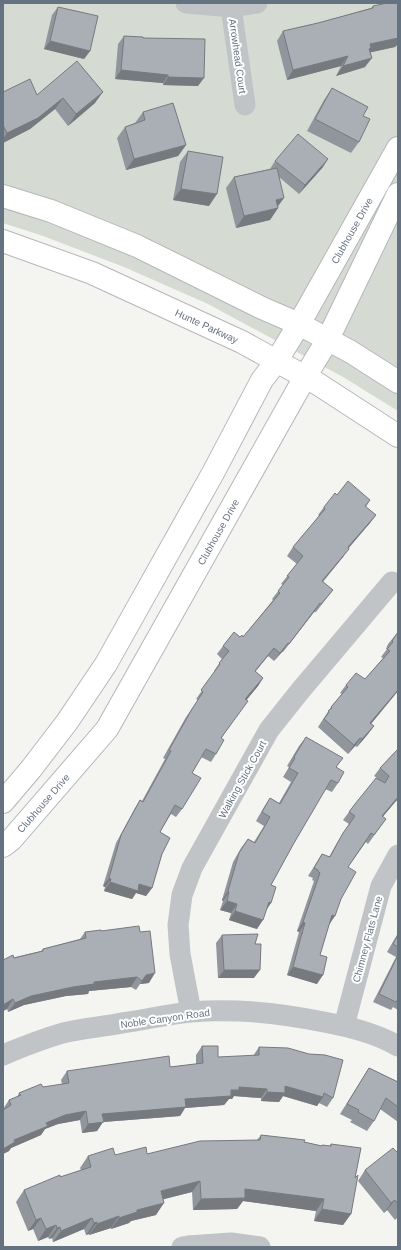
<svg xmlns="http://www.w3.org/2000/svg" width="401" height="1250" font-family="Arial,sans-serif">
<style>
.green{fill:#d5dbd2}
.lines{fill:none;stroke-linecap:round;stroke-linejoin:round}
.secondary-casing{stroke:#b3b7bb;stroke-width:24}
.street{stroke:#c0c4c7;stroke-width:21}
.secondary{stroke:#fff;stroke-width:22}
.wall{fill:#91969c}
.shaded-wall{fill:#767a7f}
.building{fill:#a9afb5;stroke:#767a7f}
.labels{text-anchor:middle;stroke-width:4;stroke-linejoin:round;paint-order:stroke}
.street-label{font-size:10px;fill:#657381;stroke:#fff}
</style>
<rect width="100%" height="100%" fill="#f4f5f1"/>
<!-- green -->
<path class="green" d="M3,3h395v408l-55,-34 -135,-73 -84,-37 -81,-31 -40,-13z"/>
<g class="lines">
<defs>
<g id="secondary">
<path d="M3,196l48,15 86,35 125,62 37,16 52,28 47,30"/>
<path id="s1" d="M3,241l89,32 150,69 76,42 80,52"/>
<path id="s2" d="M3,802l28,-33 36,-47 39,-58 107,-191 49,-93 14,-18 23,-38 99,-176"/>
<path id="s3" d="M3,846l8,-6 96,-111 198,-352 23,-38 70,-145"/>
</g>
</defs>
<!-- secondary casing -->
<use href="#secondary" class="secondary-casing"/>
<!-- street -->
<path class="street" d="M186,3l45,4 26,-4
M231,7l14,98
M191,1012l-11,-58 -2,-29 4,-30 10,-27 77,-138 31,-39 92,-109
M344,1026l37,-140 17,-31
M3,1055c19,-8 39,-16 60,-22 19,-5 40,-6 59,-10 23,-3 46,-9 69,-11 45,-4 89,1 133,10 26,5 51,11 74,24
M182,1247l6,-1 43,-3 29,4"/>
<!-- secondary -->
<use href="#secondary" class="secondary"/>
</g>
<!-- wall -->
<path class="wall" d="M373,6l24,39 -2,2 -25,5 -5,15 -29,9 5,-10 -54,14 -10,-39 6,-10 35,-8 53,-15z
M58,7l32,44 -6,8 -40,-10 8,-34z
M124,36l19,2 55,48 -35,-1v-2l-48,-4 3,-35z
M332,88l31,28 -4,26 -8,11 -44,-22 17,-31z
M3,92l34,3 58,8 -27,23 -13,-17 -25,20 -27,14z
M143,112l43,33 -8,11 -52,14 -9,-32 8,-11 10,-4z
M188,151l21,55 -36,-6 7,-38z
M275,161l48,6 -24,27 -20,-17 -1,31 -8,12 -34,8 -10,-40 8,-11 36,-8z
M337,495l33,5 -4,7 10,8 -6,8 -22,25 -5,9 -20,25 10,8 -17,22h-2l-31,40h-1l-8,9 -6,-5 -13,16 8,6 -5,8 -12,14 -25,39 -5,15 -5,8 -10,-5 -9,16 -10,36 -6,8 -5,-3 -11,18 2,22 -10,34 -6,8 -10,-3 -4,6 -28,-8 1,-4 -2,-1 13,-43 19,-35 5,-8 2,1 23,-42 -2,-1 23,-41 12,-17 -2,-1 19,-27 -1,-1 8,-12 -5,-5 6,-8 17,-9h3l30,-37 -1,-1 11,-14 -2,-1 16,-20 -10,-8 6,-9 26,-31 -1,-1 6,-8z
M398,632v59l-27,33 3,2 -6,8 -11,13 -2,-1 -7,8 -30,-27 13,-20 11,-13 -2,-1 6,-8 19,-6 18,-21 -2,-1 6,-8h-1l2,-5z
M306,737l31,30 1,16 -6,9 -7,-3 -31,54 -23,42v18l-5,6 -9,20 -28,-9 2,-7 -11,-3 3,-9 -1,-1 11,-38 8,-14 7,-9 6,3 10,-16 -8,-5 8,-14 6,-9 9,5 12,-21 -8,-5 6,-10 -2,-1 12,-20z
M398,749v53l-2,-1 -14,16 4,2 -18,25 -2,-2 -18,25 -7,32 -12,26 -9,30 -3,29 -30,-9 12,-43 -2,-1 17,-50 -2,-1 1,-2 -5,-2 14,-22 7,3 9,-16 11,-17 -6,-4 12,-16 22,-26 -3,-2 6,-8z
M101,931l48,52 -9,1 -4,6 -5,-3 -42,4 -1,3 -22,2 -42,9 -16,7 -1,-3 -4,2v-51l38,-9 2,-2 37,-10 5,-7z
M398,933v77l-5,-3 -2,3 -18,-8 23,-45 -9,-5z
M222,935l32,43h-36l-2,-35z
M202,1046l16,11 35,-1 6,-9 74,51 -6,9 -8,-4 -2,3 -34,-10 -4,6 -18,-1v-3l-27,-2 -2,3h-3l-5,6 -39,3 -5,8 -77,6 -6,9 -15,2 -2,-13 -22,4 -13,5 -4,6 -30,13 -2,3 -6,3v-45l6,-9 8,-3 2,-4 43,-9 -1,-4 6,-9 103,-4 26,-3v-9z
M369,1068l29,14v40l-18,-13 -6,12 -7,10 -17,-9 2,-2 -12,-6 22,-35z
M261,1135l43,7 17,4h8l2,-2 24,34 -4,36 -8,11 -29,-4 2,-10 -73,-10 -6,8 -44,1 -1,-18 -29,7 -7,16 -25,6 -2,2 -18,6v-1l-22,7v-1l-3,1 -2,-6 -31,13 -1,-4 -3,1 -1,-2 -10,4 -5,-12 -5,2 -12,-29 8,-12 57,-20 -1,-2 8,-12 59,-2 110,-14z
M398,1153v64l-3,3 -8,-10 -3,3 -26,-32 7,-11z"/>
<!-- shaded-wall -->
<path class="shaded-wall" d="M398,38v6l-3,3 -27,6 2,-9z
M50,41l40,10 -6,8 -40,-10z
M348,56l-7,10 -54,14 6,-10z
M372,58l-7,9 -29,9 7,-10z
M121,70l47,5 -5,8 -48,-4z
M168,77l36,1 -6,8 -35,-1z
M103,92l-8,11 -27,23 8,-12z
M63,98l-8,11 -25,20 -27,14v-4l4,-6z
M186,145l-8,11 -52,14 8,-11z
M328,159l-5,8 -24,27 6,-9z
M181,189l36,5 -8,12 -36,-6z
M284,198l-8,11 2,-1 -8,12 -34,8 8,-12 32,-16z
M376,515l-6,8 -28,33 6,-9z
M349,549l-6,8 -27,32 6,-8z
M320,603l-6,9 -31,40 6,-8z
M288,643l-6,9 -8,9 6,-8z
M274,648l-6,8 -19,23 6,-8z
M263,678l-5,8 -18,22 5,-9z
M398,690v1l-33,40 5,-8z
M374,726l-6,8 -11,13 5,-8z
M360,738l-5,8 -7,8 6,-9z
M398,797l-2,4 -20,24 6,-9z
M109,878l2,1 -6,8 -2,-1z
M110,882l29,2 13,4 -6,8 -10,-3 -4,6 -28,-8z
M228,891l1,1 -6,9 -1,-1z
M227,901l10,3 -6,9 -11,-3z
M269,902l2,1 -6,9z
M235,911l28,9 -6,9 -28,-9z
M332,915l3,1 -6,9z
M303,922l2,1 -6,9 -2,-1z
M293,967l30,8 -6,9 -30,-9z
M224,970h36l-6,8h-36z
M155,973l-6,10 -9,1 6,-9z
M137,977l-6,10 -42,4 -1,3 -22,2 -42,9 -16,7 7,-9 16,-7 63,-14z
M13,999l-6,10 -4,2v-6z
M285,1086l38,11 -6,9 -34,-10 -4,6 -18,-1 6,-9z
M239,1087l28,2 -6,9 -27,-2 -2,3h-3l-5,6 -39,3 -5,8 -77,6 -6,9 -15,2 6,-9 14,-10 129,-24z
M86,1111l-6,9 -22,4 -13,5 -4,6 -30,13 -2,3 -6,3v-5l11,-9 32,-17 19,-8z
M200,1181l-8,11 -39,10 8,-11z
M245,1189l79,10 -8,12 -73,-10 -6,8 -44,1 8,-11z
M395,1200l-8,10 -3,3 7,-10z
M164,1203l-8,12 -25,6 -2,2 -18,6 8,-11 18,-8z
M322,1209l29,5 -8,11 -29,-4z
M119,1216l-8,12 -22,7 8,-11z
M41,1218l-8,11 -5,2 8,-11z
M92,1218l-8,11 -31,13 8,-11z
M97,1222l-8,12 -3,1 8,-12z
M56,1225l-8,12 -10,4 8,-12z
M60,1227l-8,11 -3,1 8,-11z"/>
<!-- building -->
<path class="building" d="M387,3h11v35l-28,6 1,4 -2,1 3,9 -29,8 5,-10 -55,14 -10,-39 35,-8 55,-15v-2z
M58,7l40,9 -8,35 -40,-10z
M124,36l19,1v1l62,1 -1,39 -36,-1v-2l-47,-5z
M77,61l26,31 -27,22 -13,-16 -25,20 -31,15 -4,-8v-33l27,-13 7,16z
M332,88l36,19 -5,9 7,3 -11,23 -44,-23z
M173,103l13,42 -52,14 -9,-32 20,-7 -2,-8z
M298,134l30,25 -23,26 -30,-24z
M188,151l35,6 -6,37 -36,-5z
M277,168l7,30 -8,2 2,8 -34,8 -10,-39z
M348,481l22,19 -5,6 11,9 -28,32 1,2 -27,32 11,9 -12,14 -1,-1 -31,41 -1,-1 -8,10 -6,-5 -19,23 8,7 -18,21 3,2 -27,37 3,2 -8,14 -10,-5 -14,24 9,5 -19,31 -7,-4 -15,27 10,6 -8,16 -10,34 -13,-4 -1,7 -28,-9 1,-3 -2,-1 12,-43 19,-35 3,2 28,-51 -2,-1 23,-41 11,-17 -2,-2 19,-26 -1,-1 10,-12 -6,-5 11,-14 6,5 2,-2 1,2 37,-44 -2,-2 11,-14 -2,-1 16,-20 -10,-9 32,-38 -1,-2 11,-14 2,2z
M398,632v58l-28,33 4,3 -12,13 -2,-1 -6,7 -30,-26 5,-7 -1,-1 4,-3 -1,-1 17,-20 -2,-2 10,-12 9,6 25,-28 -3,-2 6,-7 -1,-1z
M306,737l37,21 -7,9 8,5 -6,11 -7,-3 -37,63 -23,42 5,2 -5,16 -2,-1 -6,18 -28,-9 2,-7 -10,-3 2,-9 -1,-1 11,-38 9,-14 7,4 15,-26 -8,-5 8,-14 10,6 18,-31 -9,-5 6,-10 -1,-1z
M398,749v48l-16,19 4,3 -12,16 -3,-2 -23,34 8,5 -15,27 -6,17 -3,-1 -12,40 7,2 -4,18 -30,-8 9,-34h1h-1l3,-10 -2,-1 17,-49 -2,-2v-1l-4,-2 8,-14 8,3 13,-24 12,-17 -6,-4 6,-8 21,-26 9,5 4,-7 -9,-8z
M139,926l1,6 10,-1 5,42 -9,2 -4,6 -5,-4 -43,5v2l-21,3 -42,9 -16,7 -2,-4 -10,6v-45l10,-5 1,3 29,-7v-2l43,-11 -1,-6 16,-2v1z
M258,934l-3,10h6l-1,26h-36l-2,-35z
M398,935v12l-5,-3z
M398,955v44l-2,3 -17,-8z
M202,1046h16v11l41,-2v-8l29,1 21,6 16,1 18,5 -10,38 -9,-5 -1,4 -38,-11v7l-18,-1v-3l-28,-2v3h-8v6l-46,3 1,8 -84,7 2,8 -16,2 -2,-13 -21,4 -19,8 2,3 -34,14 1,2 -12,7v-39l8,-5 -2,-5 12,-5 -2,-2 22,-9 2,3 26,-4 -2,-12 102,-15 1,11 33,-4z
M369,1068l29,14v25l-12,-9 -12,23 -16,-9 1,-2 -12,-6z
M261,1135l44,5 -1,2 18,4v-1l9,1v-2l30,4 -6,30 3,-3 -7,39 -29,-5 2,-10 -79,-10v9l-44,1 -1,-18 -39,10 3,12 -27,7v2l-18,6v-2l-22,8v-2l-3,1 -2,-5 -31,13 -1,-4 -3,1 -1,-3 -10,4 -5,-11 -5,2 -12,-30 36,-15v2l31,-10 -3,-11 25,-8 2,7 31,-8 1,7 53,-13 60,-1z
M393,1148l5,5v51l-3,-4 -4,3 -26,-33z"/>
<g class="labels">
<!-- street labels -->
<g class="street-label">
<text transform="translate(238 56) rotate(82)" y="4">Arrowhead Court</text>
<text dy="4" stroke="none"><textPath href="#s2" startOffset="671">Clubhouse Drive</textPath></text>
<text dy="4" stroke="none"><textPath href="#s1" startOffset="221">Hunte Parkway</textPath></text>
<text dy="4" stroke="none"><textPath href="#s3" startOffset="383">Clubhouse Drive</textPath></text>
<text transform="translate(242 779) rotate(-61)" y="4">Walking Stick Court</text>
<text dy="4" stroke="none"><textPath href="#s3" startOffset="59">Clubhouse Drive</textPath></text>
<text transform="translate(367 939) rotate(-75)" y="4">Chimney Flats Lane</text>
<text transform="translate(165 1018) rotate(-8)" y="4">Noble Canyon Road</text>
</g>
</g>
<!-- border -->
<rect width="401" height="1250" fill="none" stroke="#657381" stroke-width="8"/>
</svg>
